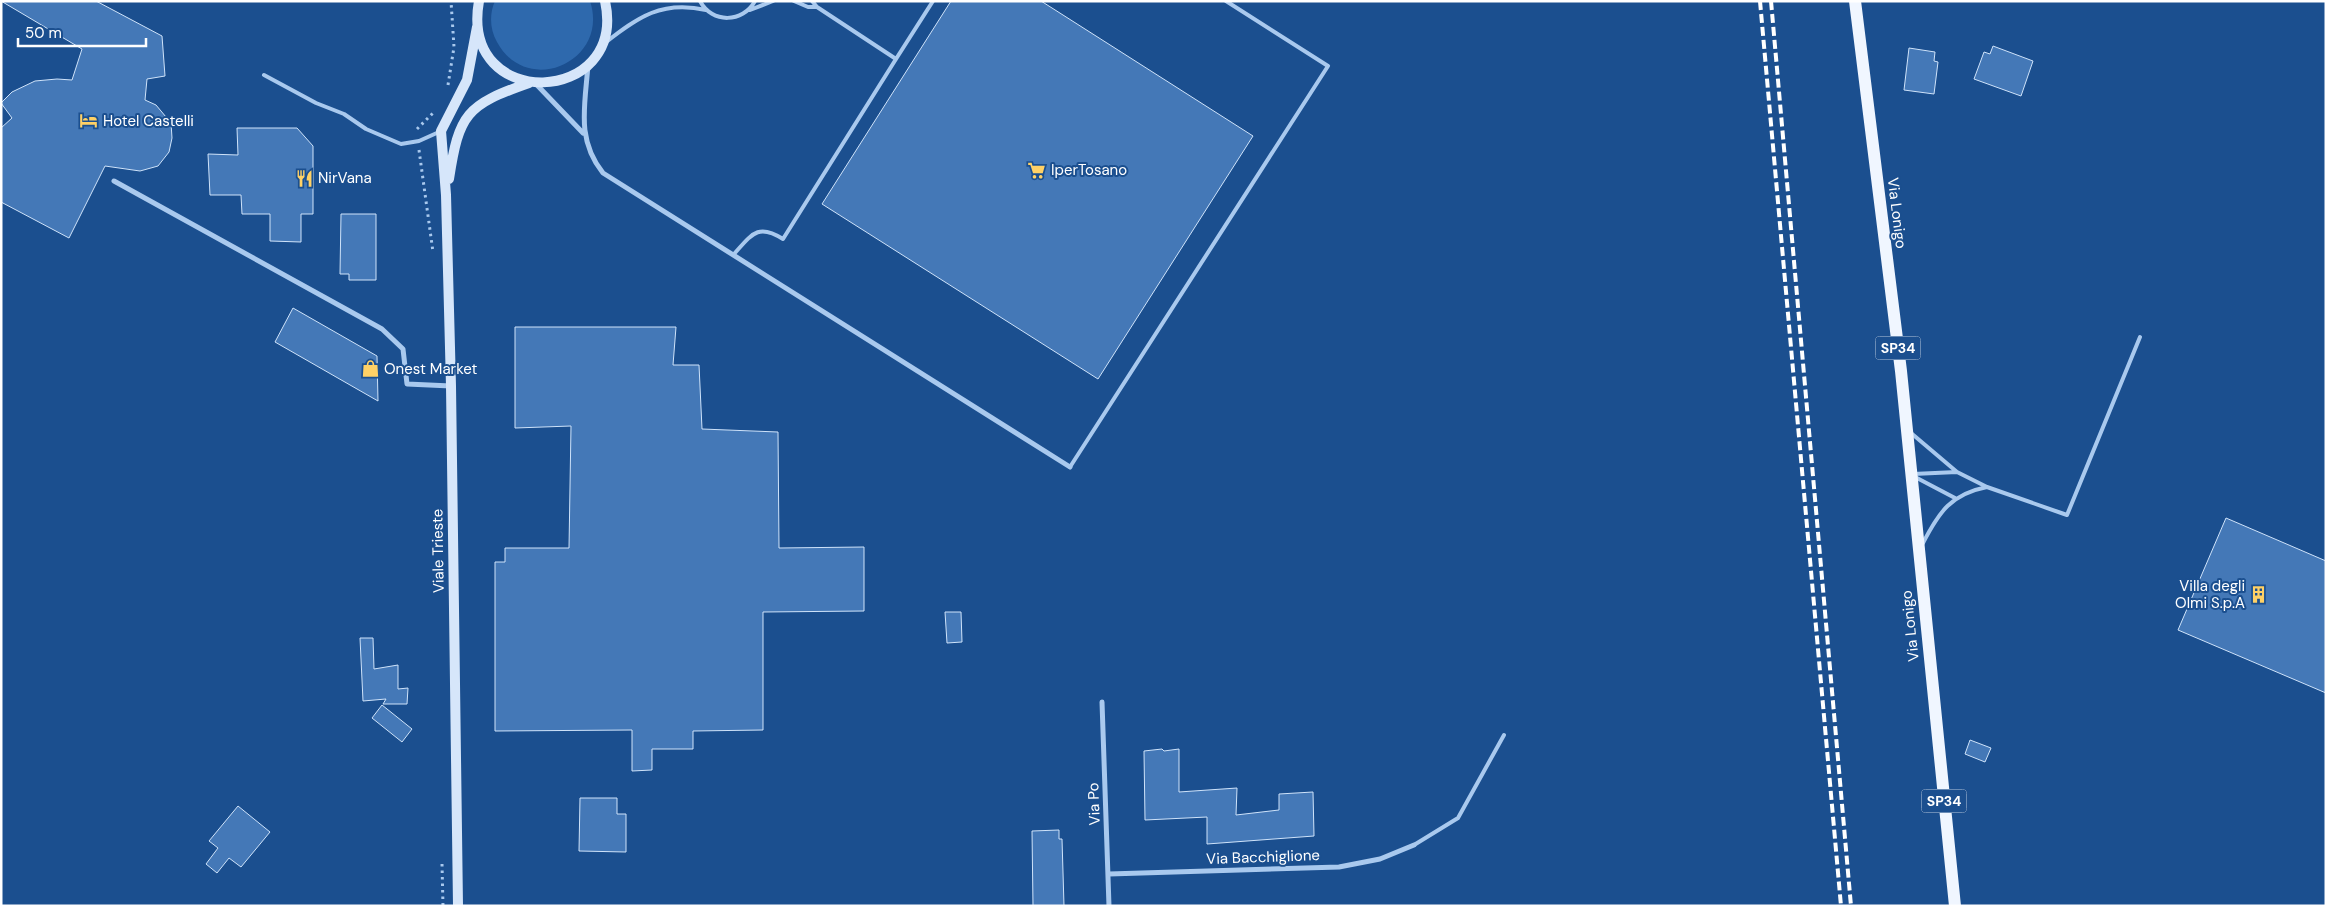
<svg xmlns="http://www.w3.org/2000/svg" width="2327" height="907" font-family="'DM Sans',sans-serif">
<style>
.green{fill:#2e69ad}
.building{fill:#4478b7;stroke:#cfe3fa}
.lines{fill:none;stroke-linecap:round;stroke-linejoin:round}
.path{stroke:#a9c9ee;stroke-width:3;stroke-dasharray:2.5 4;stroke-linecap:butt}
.lane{stroke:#a9c9ee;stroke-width:4}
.street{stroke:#a9c9ee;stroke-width:5}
.secondary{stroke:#d6e6fa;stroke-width:10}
.primary{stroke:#f0f6ff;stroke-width:12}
.rail{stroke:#fff;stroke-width:4;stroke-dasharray:9 4;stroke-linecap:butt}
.labels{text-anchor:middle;stroke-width:4;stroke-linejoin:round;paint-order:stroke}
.shield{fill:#1b4f8f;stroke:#bbcadd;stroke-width:1}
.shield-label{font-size:14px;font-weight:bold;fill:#fff}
.poi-label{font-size:15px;fill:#fff;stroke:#1b4f8f;text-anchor:start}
.street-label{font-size:15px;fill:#fff;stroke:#1b4f8f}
</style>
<rect width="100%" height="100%" fill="#1b4f8f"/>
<!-- green -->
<path class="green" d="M495,1h95c20,60 -63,97 -93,41 -7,-12 -8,-28 -2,-41z"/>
<!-- building -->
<path class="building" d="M1,1h95l66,35 3,40 -18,3 -2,21 11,5 15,18 1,15 -3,14 -11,14 -18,5 -35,-5 -36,72 -68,-36v-74l11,-10 -11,-15 11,-11 23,-11 22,-2 15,1 10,-31z
M951,1h90l212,135 -155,243 -276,-175z
M1993,46l40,15 -12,35 -47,-17 10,-27 6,2z
M1909,48l26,4 -1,9 4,1 -4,32 -30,-4z
M237,128h60l16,18v68h-12v28l-31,-1v-27h-28l-1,-19h-31l-2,-41 30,1z
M341,214h35v66h-27v-6h-9z
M293,308l84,48 1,45 -103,-59z
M515,327h161l-3,38h26l3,64 76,3 1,116 85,-1v64l-101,1v118l-70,1v18h-41v21l-20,1v-41l-137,1v-169h10v-14h64l2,-122 -56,2z
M2226,518l100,43v132l-148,-63z
M945,612h16l1,30 -15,1z
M360,638h13l1,31 24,-4v24l10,-1 -1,16h-24l3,-5 -23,2z
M382,705l30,24 -10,13 -30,-24z
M1970,740l21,8 -6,14 -20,-8z
M1162,749l2,2 15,-2v43l58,-4 -1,27 43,-5v-16l34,-2 1,44 -107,8v-27l-62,3 -1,-69z
M580,798h37v16h9v38l-47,-1z
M238,806l32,26 -29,35 -12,-9 -12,15 -11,-9 12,-16 -9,-7z
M1059,830v9h3l2,67h-31l-1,-75z"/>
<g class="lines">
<!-- path -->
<path class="path" d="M448,85l6,-38 -3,-46
M417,129l17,-17
M419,150l14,102
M442,864l1,42"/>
<!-- lane -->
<path class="lane" d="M700,1c12,23 43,22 55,0
M794,1l14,6h9
M750,10l23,-9
M605,43c33,-26 57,-43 101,-33
M896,59l37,-58
M264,75l52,28 28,11 22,15 35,15 18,-3 20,-9
M734,254c18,-20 24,-31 49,-15l113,-180 -79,-52 -5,-6
M1911,433l46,39
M1070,467l258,-401 -102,-65
M1913,474l44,-2 30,15 80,28 73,-178
M1915,477l40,21
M1923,543c16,-31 28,-49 64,-56
M1414,845l44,-27 46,-83"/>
<!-- street -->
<path class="street" d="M588,65c-3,41 -12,74 15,108l467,294
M536,84l47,49
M114,181l268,148 21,20 4,35 44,2
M1102,702l7,204
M1109,874l230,-7 41,-8 34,-14"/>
<!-- secondary -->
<path class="secondary" d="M479,1c-20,112 149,105 126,0
M449,179c10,-65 17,-74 80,-96
M458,906l-7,-520 -5,-191 -5,-64 26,-51 10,-53"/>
<!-- primary -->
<path class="primary" d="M1855,1l46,370 54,535"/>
<!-- rail -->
<path class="rail" d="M1760,1l81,905
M1771,1l80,905"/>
</g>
<!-- icons -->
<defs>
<symbol id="hotel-bare" viewBox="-9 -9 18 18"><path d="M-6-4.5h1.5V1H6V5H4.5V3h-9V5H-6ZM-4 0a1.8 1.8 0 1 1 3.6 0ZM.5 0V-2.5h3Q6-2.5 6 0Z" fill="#ffd166" stroke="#1b4f8f" stroke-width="2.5" paint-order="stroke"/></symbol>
<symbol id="supermarket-bare" viewBox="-9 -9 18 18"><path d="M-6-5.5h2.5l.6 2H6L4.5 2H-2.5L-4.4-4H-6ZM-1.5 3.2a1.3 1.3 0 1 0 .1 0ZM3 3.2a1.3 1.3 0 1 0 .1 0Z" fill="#ffd166" stroke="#1b4f8f" stroke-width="2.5" paint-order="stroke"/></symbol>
<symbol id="restaurant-bare" viewBox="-9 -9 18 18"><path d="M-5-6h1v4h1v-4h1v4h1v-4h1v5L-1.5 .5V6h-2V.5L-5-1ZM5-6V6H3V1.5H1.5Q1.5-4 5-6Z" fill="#ffd166" stroke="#1b4f8f" stroke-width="2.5" paint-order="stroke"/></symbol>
<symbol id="shop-bare" viewBox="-9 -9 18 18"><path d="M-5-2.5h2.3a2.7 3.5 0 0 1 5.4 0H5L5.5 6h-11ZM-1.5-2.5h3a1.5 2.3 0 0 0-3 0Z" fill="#ffd166" stroke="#1b4f8f" stroke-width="2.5" paint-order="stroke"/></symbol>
<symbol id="building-bare" viewBox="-9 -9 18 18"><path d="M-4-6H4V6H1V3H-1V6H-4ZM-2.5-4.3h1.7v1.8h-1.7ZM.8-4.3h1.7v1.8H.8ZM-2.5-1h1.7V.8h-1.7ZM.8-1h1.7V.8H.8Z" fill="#ffd166" stroke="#1b4f8f" stroke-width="2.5" paint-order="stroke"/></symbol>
</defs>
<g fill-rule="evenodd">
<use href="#hotel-bare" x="76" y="108" width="25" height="25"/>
<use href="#supermarket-bare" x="1024" y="158" width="25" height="25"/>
<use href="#restaurant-bare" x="292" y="166" width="25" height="25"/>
<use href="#shop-bare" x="358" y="356" width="25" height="25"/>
<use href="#building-bare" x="2246" y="582" width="25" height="25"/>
</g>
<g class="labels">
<!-- shield labels -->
<g class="shield">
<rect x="1875.5" y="336.5" width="45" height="23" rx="4"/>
<rect x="1921.5" y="789.5" width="45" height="23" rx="4"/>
</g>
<g class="shield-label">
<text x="1898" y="353">SP34</text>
<text x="1944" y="806">SP34</text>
</g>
<!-- poi labels -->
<g class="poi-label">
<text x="103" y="126">Hotel Castelli</text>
<text x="1051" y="175">IperTosano</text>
<text x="318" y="183">NirVana</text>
<text x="384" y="374">Onest Market</text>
<text x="2245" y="591" text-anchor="end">Villa degli<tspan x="2245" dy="17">Olmi S.p.A</tspan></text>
</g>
<!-- street labels -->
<g class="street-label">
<text transform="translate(1897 213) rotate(83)" y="5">Via Lonigo</text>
<text transform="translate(438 551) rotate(-91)" y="5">Viale Trieste</text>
<text transform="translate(1910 626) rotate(-96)" y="5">Via Lonigo</text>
<text transform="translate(1094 804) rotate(-92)" y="5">Via Po</text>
<text transform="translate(1263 857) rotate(-2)" y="5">Via Bacchiglione</text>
</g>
</g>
<!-- border -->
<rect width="2327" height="907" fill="none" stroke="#ffffff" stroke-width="5"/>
<!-- scale -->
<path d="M18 38v8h128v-8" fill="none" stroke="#ffffff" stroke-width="2.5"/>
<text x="25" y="38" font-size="15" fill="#ffffff" stroke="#1b4f8f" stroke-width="4" paint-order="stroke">50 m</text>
</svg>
